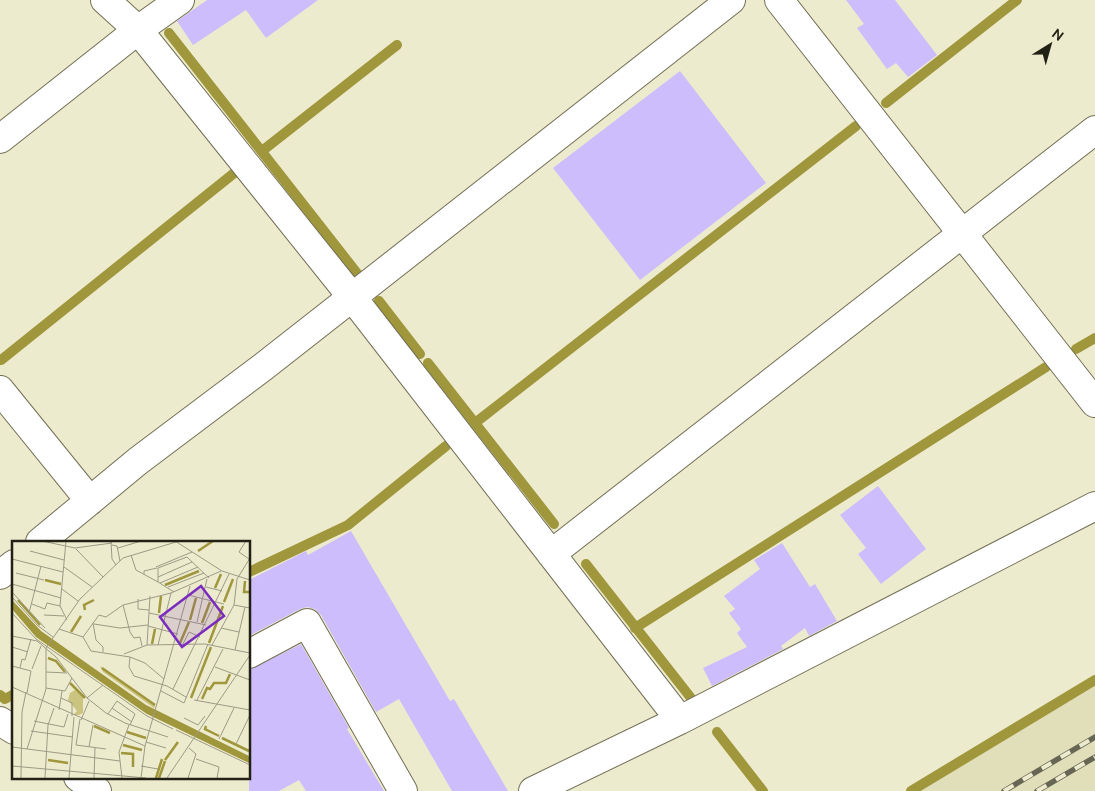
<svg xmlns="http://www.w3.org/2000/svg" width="1095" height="791" font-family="Ubuntu,sans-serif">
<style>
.built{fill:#e1deba}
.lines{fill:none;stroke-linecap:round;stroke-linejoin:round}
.stream{stroke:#a0963c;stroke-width:10}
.building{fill:#cdbdfd}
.minor-casing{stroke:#726f56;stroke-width:30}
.minor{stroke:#fff;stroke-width:28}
.rail-casing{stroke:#676655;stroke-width:5.5}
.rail{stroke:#edebce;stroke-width:4;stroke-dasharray:11;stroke-linecap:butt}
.inset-river{fill:none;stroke:#a0963c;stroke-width:2.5}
.inset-road{fill:none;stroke:#9c9a84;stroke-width:1}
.view{fill:#7b2cbf;fill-opacity:0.15;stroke:#7b2cbf;stroke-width:2.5}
.inset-edge{fill:none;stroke:#222116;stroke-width:2.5}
</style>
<rect width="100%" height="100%" fill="#edebce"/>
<!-- built -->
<path class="built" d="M1095,685v106h-175z"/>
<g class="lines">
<!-- stream -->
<path class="stream" d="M169,33l191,244
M886,103l131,-103
M262,151l135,-106
M379,301l41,53
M1076,349l19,-11
M1,360l237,-190
M428,363l126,161
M475,423l381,-297
M586,564l105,134
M249,572l99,-47 98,-79
M635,628l411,-261
M0,695l5,4 9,-5
M717,732l46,59
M911,791l184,-111"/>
</g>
<!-- building -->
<path class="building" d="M207,0h111l-52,38 -20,-28 -53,35 -16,-24z
M846,0h49l42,55 -29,22 -12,-14 -9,6 -30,-41 7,-4z
M680,71l86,112 -126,97 -87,-112z
M878,486l48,63 -45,35 -23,-30 8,-6 -26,-33z
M351,531l99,170 4,-2 54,92h-56l-53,-92 -23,13 -55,-97 -6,-6 -8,-2 -7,2 -51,27v-56l57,-29 2,4z
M782,543l28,44 5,-3 22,37 -28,15 -4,-8 -24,18 2,3 -71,37 -9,-18 44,-21 -10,-14 4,-4 -12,-16 6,-4 -11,-13 36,-27 -6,-9z
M301,644l48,84 -2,1 37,62h-78l-7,-11 -20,11h-30v-121z"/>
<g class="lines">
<defs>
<path id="minor" d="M105,0l33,30 214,267 328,423
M779,0l316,403
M0,139l138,-109 42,-30
M0,390l90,111
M40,542l98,-81 125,-94 468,-367
M551,554l544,-424
M0,575l14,-11
M249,654l58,-31 96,168
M0,721l14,9
M78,777l19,14
M533,791l147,-71 415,-214"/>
</defs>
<!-- minor casing -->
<use href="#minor" class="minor-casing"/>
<!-- minor -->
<use href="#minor" class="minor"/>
<defs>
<path id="rail" d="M1004,791l91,-54
M1037,791l58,-34"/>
</defs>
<!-- rail casing -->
<use href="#rail" class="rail-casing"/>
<!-- rail -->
<use href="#rail" class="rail"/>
</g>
<!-- overview -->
<g transform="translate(12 541)">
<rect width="238" height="238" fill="#edebce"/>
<path d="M88,125l55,40 -1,2 -51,-36zM63,149l8,7v16l-4,2h-6l4,-4 -9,-11 2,-7z" fill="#cbc380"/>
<path d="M0,59l29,31 105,74 103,51v7l-102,-49 -111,-77 -24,-28z" fill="#a0963c"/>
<path class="inset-river" d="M186,10l15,-10M33,39l16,4M233,40l-1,11h5M153,44l34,-14M203,47l6,-14M6,59l22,25M212,61l9,-23M73,69l-1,-5 10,-5M147,72l2,-17M178,79l6,-22M190,82l8,-21M59,91l10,-16M168,102l9,-21M197,102l14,-37M140,103l3,-15M36,117l8,3 9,11M90,127l53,37M58,142l15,15M179,157l20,-51M190,158l5,-11 3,1 4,-6h12l4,-9M82,185l16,7M194,185l-1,3 14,7M115,191l19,6M210,197l27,13M111,204l19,5M109,212l12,1v13M36,219l20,3M153,219l13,-18M144,237l6,-19M147,237l6,-17"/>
<path class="inset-road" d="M30,0l33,7 37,-5M54,0l-6,65 7,14M163,0l47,30 28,9M234,0l-7,11 10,7M99,1l1,17 4,6M100,4l5,1 3,15M106,7l23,-7M64,8l27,28M18,10l34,9M119,14l5,15 22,12M0,18l51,13M52,26l28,20M144,26l36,-15M4,32l28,7M132,33v-3l13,-3M146,36l34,-15M148,42l38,-16M0,43l49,14M156,46l36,-14M194,46l16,4M50,48l16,12M0,51l33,36M162,51l-16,-10v-14l29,-11 22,21M176,54l36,9M0,56l25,28 16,12M126,58v10l11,1M20,63l13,5 2,-6 13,3M111,64l7,27 4,6 6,-1 2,9M222,64l16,3v-3M0,72l24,26 111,77 26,13M17,72l12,-47M137,72l57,12M32,74l20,1M185,81l10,-43M81,82l3,17 7,7v5M82,83l26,4 28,-3M136,85l30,8M209,87l18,4M47,88l24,8 8,14 39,6 -1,10 5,9 33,10 19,11M0,95l25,5 19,16 31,41 19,15 19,10 43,14M71,96l16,-22 7,2 17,-12 48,-12 50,-22M171,103l6,-12 11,5M135,104l3,-49M146,104l13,-52M200,104l22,-40 3,-26 13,-21M0,106l16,5M223,109l10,-43M112,113l23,-9 58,-1 45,9M118,116l15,6 19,16M0,125l19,5 -4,22M203,126l35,13M8,127l2,-9 3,1 6,-21M20,128l9,-23M34,131l21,1M0,146l133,59M34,147l19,3 7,-13M161,148l56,-115M149,150l23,12 24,-59M49,157l11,5v13M75,157l16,-13M182,159l56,10M185,159l26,-51M100,167l20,14M47,169l3,-19M96,173l9,-13 18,13 -5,11M172,177l14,7 7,-9M68,178l-4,26 30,4M69,179l8,-19M22,180l30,6 4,-13M164,189l74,35M19,190l42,6M207,198l15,-31M134,201l20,6M224,203l14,-29M0,206l108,14M77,206l4,-22M15,208l19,-60v-41l34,-49 43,-41 53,-16M184,218l23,8 -2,11M0,225l134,12M129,225l17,3M9,237l1,-66 4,-20M33,237l3,-53 6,-17M57,237l5,-61M82,237l1,-30M110,237l-3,-26 10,-27M129,237l4,-32 45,-160M155,237l83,-123M176,237l8,-24 -7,-6"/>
<path class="view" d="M189,45l23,30 -42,31 -22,-30z"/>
<rect width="238" height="238" class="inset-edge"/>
</g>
<!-- north arrow -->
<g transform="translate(1050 45) rotate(37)" stroke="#edebce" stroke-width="4" paint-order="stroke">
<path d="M0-4L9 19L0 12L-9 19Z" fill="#222116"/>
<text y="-8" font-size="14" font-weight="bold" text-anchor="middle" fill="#222116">N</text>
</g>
</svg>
